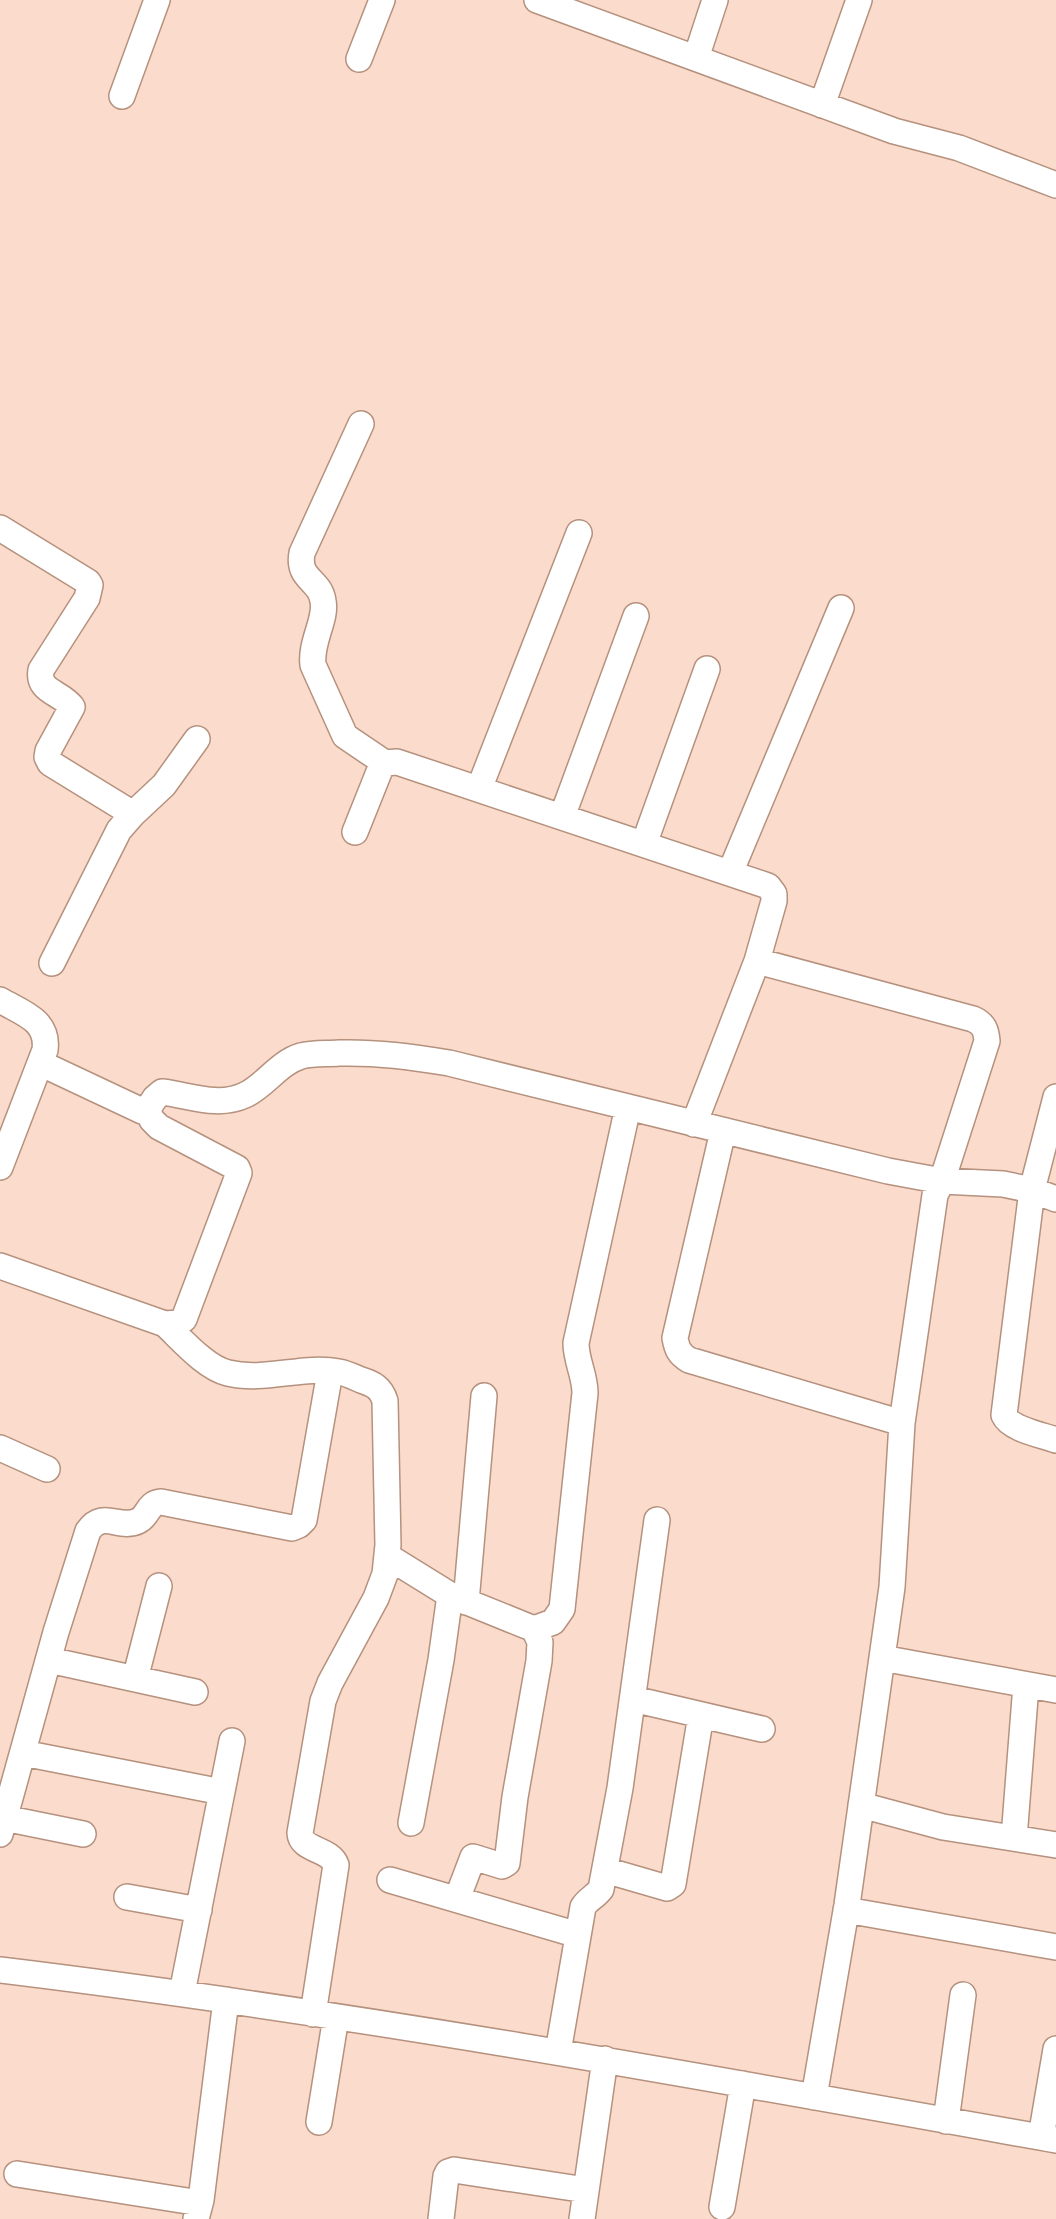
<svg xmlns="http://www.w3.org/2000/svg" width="1056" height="2219" font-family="Lato,sans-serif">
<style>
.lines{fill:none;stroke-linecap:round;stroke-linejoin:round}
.minor-casing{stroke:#b5917e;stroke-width:28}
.minor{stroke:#fff;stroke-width:25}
</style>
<rect width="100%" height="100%" fill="#fbdbcb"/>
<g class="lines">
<defs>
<path id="minor" d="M537,0l357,131 65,17 97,37
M696,58l19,-58
M359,59l23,-59
M122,96l35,-96
M822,105l37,-105
M361,424l-59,129c-5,27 18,26 21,48 4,18 -13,41 -10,64l32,71 40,27
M0,528l88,54 2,3 -3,13 -46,72c-4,22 20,22 31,37l-24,44 -1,6 3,6 83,51
M479,789l100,-256
M562,817l74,-201
M355,832l26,-65 4,-4 12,-1 371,124 6,8v7l-17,60 -63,163
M644,844l63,-175
M730,873l111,-265
M757,961l216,58c11,5 13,11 14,22l-45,140 -7,14 -33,228 -10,164 -45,318 -33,192
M52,963l67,-133 14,-16 31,-29 33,-46
M0,1000c22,13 49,20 45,50l-45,117
M40,1063l102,48 5,-1 8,-12 7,-6c27,3 56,16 83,3 20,-9 33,-32 56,-39 12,-3 25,-2 38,-3 38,-1 73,4 110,10l439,108 54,10 61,3 29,6 24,9
M1056,1097l-24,93 -28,225c6,14 38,20 52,25
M723,1131l-48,207c2,11 4,16 14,22l213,63
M0,1266l165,58 13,-1 6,-4 55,-146 -2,-5 -78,-41 -7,-7 -5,-10
M165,1324c17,16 41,44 63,49 37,9 75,-8 111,-1 7,1 15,5 22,8 13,4 20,8 24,21l3,144 -3,29 -9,24 -46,85 -7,18 -23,132c1,18 30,15 36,32l-23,149
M0,1448l47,21
M387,1556l63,39 84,34 6,13 -1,19 -24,136 -8,66 -5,3 -29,-9 -16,42
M466,1602l18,-206
M534,1629l19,-7 9,-13 23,-216c0,-18 -9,-32 -9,-50l52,-236
M882,1658l174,32
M49,1660l146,32
M135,1679l24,-93
M633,1699l129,30
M23,1753l199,39
M861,1805l82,22 113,18
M4,1818l79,16
M411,1823l30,-163 9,-65
M0,1834l56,-202 32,-101c15,-22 31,-1 50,-10 11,-5 9,-18 23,-19l131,26 7,-3 5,-5 26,-148
M1014,1838l12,-153
M605,1870l62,18 6,-4 28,-169
M390,1880l188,55
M127,1897l72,13
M846,1910l210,37
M0,1970c354,43 705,107 1056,170
M182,1993l50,-252
M558,2052l25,-145c5,-8 12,-10 18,-18l19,-101 37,-268
M946,2121l17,-126
M319,2122l17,-105
M1041,2137l15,-88
M17,2174l183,29
M722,2207l21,-123
M196,2219l5,-19 25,-200
M441,2219l5,-43 2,-4 6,-2 132,20
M582,2219l23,-160"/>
</defs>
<!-- minor casing -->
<use href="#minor" class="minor-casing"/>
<!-- minor -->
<use href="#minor" class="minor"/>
</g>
</svg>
